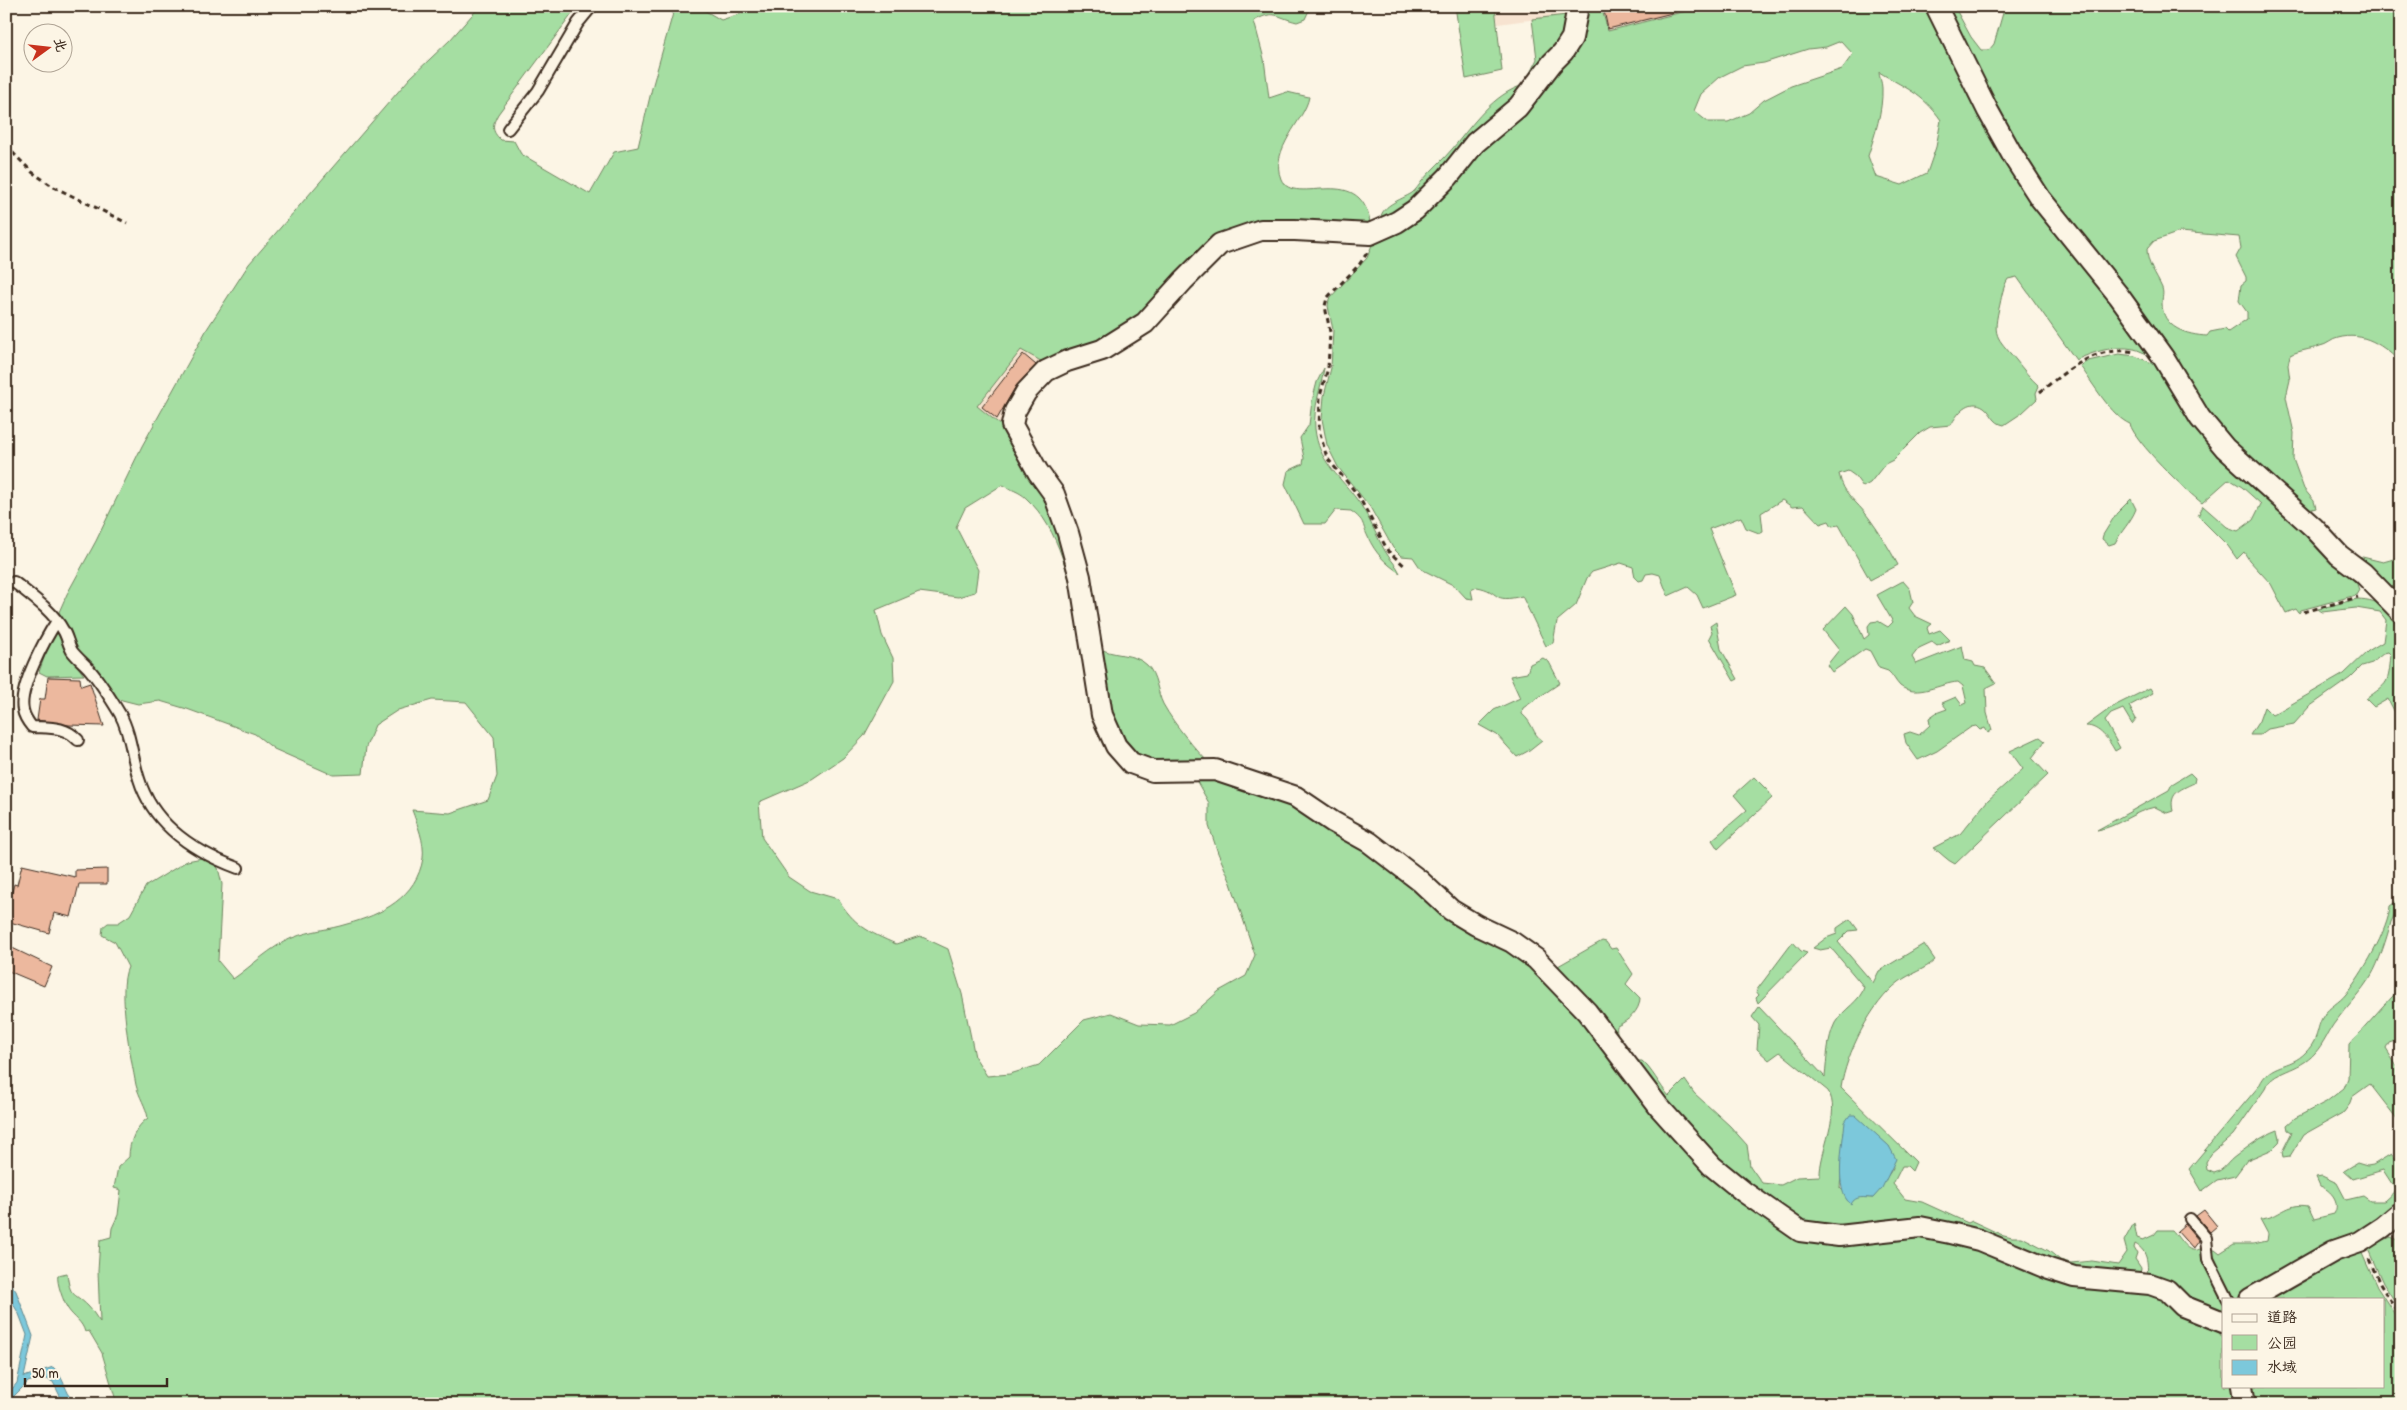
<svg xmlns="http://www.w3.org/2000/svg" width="2407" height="1410" font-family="'Patrick Hand','LXGW WenKai TC',sans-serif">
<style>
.built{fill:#f7e3d0}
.green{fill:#a5dea2;stroke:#708460;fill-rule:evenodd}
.water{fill:#7cc8db;stroke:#62898f}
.building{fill:#ecb89e;stroke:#3b2a1e}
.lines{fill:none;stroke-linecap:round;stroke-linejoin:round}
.service-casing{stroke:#3b2a1e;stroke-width:14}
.minor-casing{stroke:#3b2a1e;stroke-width:24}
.path{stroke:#3b2a1e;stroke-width:3;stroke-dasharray:5 4;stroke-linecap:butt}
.service{stroke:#fcf5e5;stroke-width:10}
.minor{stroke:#fcf5e5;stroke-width:20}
</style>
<rect width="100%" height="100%" fill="#fcf5e5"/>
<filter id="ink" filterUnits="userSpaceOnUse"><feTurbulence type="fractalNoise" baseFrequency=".02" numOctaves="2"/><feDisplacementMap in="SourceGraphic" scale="10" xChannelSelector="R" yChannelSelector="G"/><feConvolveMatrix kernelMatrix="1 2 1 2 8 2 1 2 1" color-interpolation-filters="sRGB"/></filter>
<g filter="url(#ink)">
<!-- built -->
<path class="built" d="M1495,6h71l1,9 -69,9z
M1601,6h105l-99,25z
M1021,349l27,16 -41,65 -30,-24z"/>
<!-- green -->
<path class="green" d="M480,6h98l-80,108c-6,11 -7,17 3,26l13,1 7,13 69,40 24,-42 24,-5 14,-59 23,-82h22l24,14 22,-7 4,-7h564l-6,13 -8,3c-21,-5 -22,-13 -43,-1l10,38 5,39 18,-6 22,5c-4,23 -40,53 -28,82 13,31 84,-22 90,51l-131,3 -97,87 -95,45 -27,-15 -44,56 30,24 27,44 30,60 16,90c-11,-43 -19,-94 -54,-126 -6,-6 -16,-9 -24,-13l-37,23 -9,19 22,43 -3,22 -17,5 -39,-5 -43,18 6,25 11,23 1,23 -30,55 -21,22 -31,21 -53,23 3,36 27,39 21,14 28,8c16,26 30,33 58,45l24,-8 28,13 14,45 13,63 12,19 23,-2 29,-9 45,-45 27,-7 28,11 31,1 24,-12 25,-22 27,-15 9,-21 -24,-72 -13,-30 -9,-27v-23l-13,-23 18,-4 81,25 239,162 123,147 141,124 122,-3 226,56 69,39 8,13v47h14l4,18h-2124l-15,-51 -13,-22 -4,1c-3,-11 -11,-14 -17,-23 -4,-6 -12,-27 -10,-34l9,-2c3,25 6,18 21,33 5,5 8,11 12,16l-2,-51 2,-31 11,-3 1,-9 6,-13 3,-25 -7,-2 4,-21 11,-10c0,-15 7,-31 19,-39 -2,-12 -9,-21 -12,-33 -5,-26 -19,-95 -8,-118l-13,-25 -13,-7 1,-8 5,-4h10l12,-8 16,-29 41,-25 20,-4 11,11 4,16 -4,77 15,18c19,-13 37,-32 59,-41 20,-8 36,-8 55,-14 34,-9 70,-27 76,-66 2,-16 -6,-34 -11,-48l38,3 38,-13 9,-24 -3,-39 -28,-35 -34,-2 -34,10 -23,15 -9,22 -3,27 -30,1 -59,-26 -19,-15 -68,-25 -27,-8 -22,3 -20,-5 -19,-28 -26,-27 -14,-32 8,-18 29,-53 46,-95 65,-117 42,-65 161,-186 40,-38z
M1455,6h40l7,65 -36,8z
M1566,6h7l-4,30 -139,156 -49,30c-3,-16 20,-22 31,-29 4,-3 7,-8 10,-12 10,-12 22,-22 31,-33 19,-23 41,-55 71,-63l13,-26 -5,-40 35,-4z
M1581,6h20l7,25 98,-25h224l159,265 59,83c-5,-1 -9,-4 -14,-5 -20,-4 -41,3 -58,11l-59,-83 -9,2c-5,8 -6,16 -8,25 -8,33 -4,32 16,56 7,9 14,18 23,26l-3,7 1,6 -15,14 -18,12c-11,-2 -12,-12 -20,-18 -15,-10 -27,7 -33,18l-21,2 -10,6 -27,27 -8,4 -15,19 -7,4 -8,-11 -7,-5 -9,3c5,22 17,26 30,44 11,15 20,30 29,47l-28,15 -31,-55 -7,1 -3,-5 -9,3 -17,-18 -11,1 -10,-7 -21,13 2,18 -4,2 -13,-5 -5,-11 -32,12 27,66 -33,13 -6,-13 -9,-8 -20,9 -8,-21 -7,-2 -7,1 -3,6 -4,1 -4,-4 -2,-10 -12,-4 -29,9 -5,6 -11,27 -19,16 -4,22 -7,3 -24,-50c-31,8 -21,-5 -45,-9l-6,3 2,9 -7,-1 -11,-12 -34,-17 -8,-12 -12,-1 -8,-8 -23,-41 -32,-40 -11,-22 -5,-26 2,-23 7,-28 2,-38 -5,-24 1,-7 38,-41 6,-16 137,-123zM1841,41l12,13 -11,15 -51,17 -27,14 -15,13 -21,9h-20l-14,-11 7,-17 19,-17 22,-11 22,-3 44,-14 18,-2zM1879,72c26,16 43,21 62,48l-5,27 -9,26 -25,12 -26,-8 -8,-21c7,-22 15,-45 14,-68 0,-6 -3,-11 -3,-16z
M1943,6h11l17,31 10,13h8l5,-6 11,-38h396v357c-17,-17 -37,-32 -63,-25 -6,1 -11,7 -18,8 -10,4 -20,4 -30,9l-2,10 2,15 -4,17 8,36 -1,26 11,30 10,12 2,7 -8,2 -83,-73 -23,-28 -52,-88 -74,-87 -51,-73zM2180,232l59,5 2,11 -5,9 10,20v4l-5,4 -2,16 8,11v7l-19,13 -3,-3 -15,3 -3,4c-20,-1 -45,-8 -45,-33 0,-6 2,-9 0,-15 -6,-14 -15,-23 -15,-39l7,-8z
M2119,354l16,2 22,9 113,133 87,86 2,6 -3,5 -55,15 -2,3 -3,-4 -10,4 -15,-29 -22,-24 -5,-8 -7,7 -9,-13 -30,-30 5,-10 24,21 11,4 15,-11 8,-16 -19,-17 -13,-8 -27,24c-17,-13 -67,-61 -72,-79 -18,-7 -38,-42 -50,-58l8,-5z
M1324,368c-3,21 -11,39 -9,61 4,33 22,44 40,68 13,16 20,37 30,54 5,9 11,13 15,22 -14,-9 -25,-20 -32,-36 -7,-14 -2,-15 -17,-26l-15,-1 -11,14h-21l-19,-40 3,-13 15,-7 1,-6 -4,-20 9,-13 3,-24 5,-19z
M2131,499l5,10c-5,13 -15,22 -21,34l-6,2 -7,-6 1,-4 13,-21z
M2350,554l33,8 18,-5v41z
M1903,581l7,8 3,13 -4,6 6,8 17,8 -5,4 2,6 11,-4 10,10 -13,6 -5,-4 -13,6 -7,9 4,7 46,-18 3,14 8,2 2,4 10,2 11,15 -10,5 1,25 5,17 -4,3 -3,-5 -5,2 -4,-4 -5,1 -34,24 -19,9 -12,-17 -2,-9 6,-2 9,3 11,-10 -1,-7 7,-5 11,-4 -5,-6 14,-6 6,8 5,-2 -4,-17 -5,-4c-18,1 -41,17 -58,4 -5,-5 -7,-11 -12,-15l-9,-3 -9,-17 -5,-2 -33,23 -5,-7 12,-15 -16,-20 23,-24 7,8 11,25 5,-4 -1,-9 3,-4 7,-1 10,6 5,-5 -16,-27z
M2357,599c50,1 43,47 42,87 0,12 2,25 2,38l-13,-25 -14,8 -8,-8c23,-17 22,-14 25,-44l-3,-3 -4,1 -12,10 -10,3 -12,12 -41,29 -15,17 -26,5 -8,6h-10l9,-14 5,-14 8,8 4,-2 68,-39 24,-23 15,-9 3,-22 -6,-8 -24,-4 -34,4 -4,-3z
M1716,622l5,27 17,30 -4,2 -25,-43 3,-6 -2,-6z
M58,629l14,30 12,16 -37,1 -8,-4 14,-40z
M1097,647c15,10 37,5 50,18 10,10 10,27 16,39 13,23 31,44 50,63l-80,-7 -28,-45z
M1543,658l6,4 11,21 -37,25 -1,6c12,10 10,20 20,26l-14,11 -11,6 -20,-22 -18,-10 15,-15 26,-12 -10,-22 17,-3 3,-9z
M2150,688l3,5 -24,13 7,13 -4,5 -9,-15 -12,5 -6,7 15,27 -5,3c-6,-11 -16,-25 -29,-25l26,-19z
M2040,737l5,4 -13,17 16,17 -93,89c-9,-4 -13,-11 -22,-16l27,-14 28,-34 35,-31 -13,-18z
M2190,773l5,5 -1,5c-15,7 -25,10 -21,28l-6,2 -12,-6c-21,4 -37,20 -58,23l72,-40 3,-6z
M1754,777l15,15 3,6 -54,51 -6,-9 35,-30 -13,-15z
M2401,898v10l-6,6 -4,8c-4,15 -12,41 -20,54 -10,16 -24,30 -35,45 -8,10 -12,22 -21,32 -16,19 -43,17 -50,36l-32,46 -22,19 -5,9 1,7 7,3c11,-3 13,-11 22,-17 13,-10 26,-20 42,-26l2,8 -1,5 -6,6 -26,11 -12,16 -18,4 -15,11 -13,-22 70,-83c11,-25 30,-16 47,-34 14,-14 10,-26 18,-37 5,-8 16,-13 22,-21 15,-18 43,-65 44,-88z
M1850,919l8,11 -9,1 -11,11 35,41 6,-12 45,-27 11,16c-10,10 -25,13 -36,22 -28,21 -53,72 -58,106l75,74 -4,9 -5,-5h-5l-9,18 12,15 17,3 46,21 4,-2 28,13 12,3h10l27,14 11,9 11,3 21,-2 26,4 9,-13 -3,-11 10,-18 3,15 6,2 11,-5 4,-5h14c8,8 15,25 28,19l3,3 20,47v10l-6,2 -70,-32c1,-13 2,-28 -12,-35l-1,4 3,5 -2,6 6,9 -2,11 -63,-6 -188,-46h-86l-86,-63 -165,-194 51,-29 4,1 5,7 5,-1 17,26 -7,10 14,14c0,13 -12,23 -23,28 -3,11 14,27 21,35h4c9,7 18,25 27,35l16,-16 9,13 36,33 17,19 3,21 12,17 19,2 16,-8 23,-1c-1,-24 22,-64 8,-85l-48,-39 -11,8 -12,-11 2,-24 -7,-8 7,-10 66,70c2,-18 2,-38 10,-54 8,-14 26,-22 29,-36l-33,-39 -11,2 -7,-2 13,-10 11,-4v-6zM1869,1130l20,16 4,22 -20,30 -13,-1 -7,2 -13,-11 4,-57z
M1793,942l8,9 6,2 -49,50 -2,-5 3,-3 -3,-4z
M2401,987v52l-12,4 -3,6 15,24v51l-31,-40 -18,13 -3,8 -5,7 -41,23 -13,21 -7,1 -1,-5 10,-20 -4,-2 -1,-5 8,-7 31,-16 18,-14 4,-10 1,-33z
M2391,1154l10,12v40l-13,12 -146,81h-10l-22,-44v-6h5l5,4 14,-9h19l14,-3 1,-7 -8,-15c20,-1 26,-17 48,-13l6,13 20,-5c7,-12 -3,-24 -14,-28l-4,-9 6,-1 15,7 9,17 17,-4 7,5h14l12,-11 -13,-20 -30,9 -9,-8 13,-8 10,3 6,-1z
M2391,1237l10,5v69l-18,-28 -16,-36z
M2360,1249l17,38 24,37v80h-153l-2,-18h137v-87h-122z"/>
<!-- water -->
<path class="water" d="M1850,1115h5l34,31 7,13 -14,29 -9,10c-9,0 -17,-3 -22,6 -18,-12 -8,-62 -6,-82z
M6,1277l10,14 17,45 -9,41 29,-10c10,9 13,25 21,37h-10l-11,-22 -10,-5 -15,5 -22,22v-8l11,-13 10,-48 -8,-21 -13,-22z"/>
<!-- building -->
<path class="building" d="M1603,6h72l1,6 -68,17z
M1023,354l13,11 -20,21 -19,33 -15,-12z
M48,677l32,1 1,8 9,-3 14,43 -36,-1 -31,-5 3,-21h5z
M22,865l53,12v-7l32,-1v15h-28l-8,33 -17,-4 -5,20 -43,-12v-19l3,1 5,-19 3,1z
M6,945l46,22 -8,19 -38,-16z
M2204,1210l13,16 -7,6 -14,-16z
M2185,1224l14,17 -6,8 -16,-18z"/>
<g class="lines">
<defs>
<path id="service" d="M508,129l30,-38 40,-68 14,-17
M14,582c16,13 39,29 49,48 4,6 5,14 9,21 5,7 12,12 18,19 11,13 21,29 30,44 11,20 12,44 19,65 14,46 56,73 99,89
M57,621c-12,18 -39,68 -34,89 1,6 5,12 9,17 18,1 33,-1 46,13
M2190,1219l16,19 2,21 20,40"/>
<path id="minor" d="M1578,6l-6,32 -9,14 -11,11 -34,44 -43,36 -27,34 -33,33 -18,12 -27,12 -75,-4h-34l-41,14 -37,37 -38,42 -43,27 -35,11 -21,10 -20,21 -11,19 -3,14 26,47 16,22 14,39 12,44 22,138 14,31 15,17 22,8 62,-1 81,27 37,25 36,20 51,39 31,29 25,15 36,17 24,17 51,53 72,95 53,59 32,26 56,39 39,5 81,-9 30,6 29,7 70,29 25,8 76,7 17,6 16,16 40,16
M1936,6l52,105 25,45 27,42 79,98 44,61 37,61 25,30 89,80 25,27 24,18 38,39
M2250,1299l84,-48 26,-9 23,-15 18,-15
M2242,1386l3,18"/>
</defs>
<!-- service casing -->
<use href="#service" class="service-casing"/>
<!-- minor casing -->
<use href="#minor" class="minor-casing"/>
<!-- path -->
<path class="path" d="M6,146l26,26 20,14 75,37
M1367,253l-8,12 -32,33 -2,8 5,26 -2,36 -8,28 -1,34 8,28 31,37 30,56 18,16
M2040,392c28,-23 57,-47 95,-40
M2304,612l54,-15
M2369,1259l11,25 21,34"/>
<!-- service -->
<use href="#service" class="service"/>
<!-- minor -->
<use href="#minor" class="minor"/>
</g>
</g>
<!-- margin -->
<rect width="2407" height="1410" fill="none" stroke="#fcf5e5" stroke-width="25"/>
<rect x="12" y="12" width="2382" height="1385" fill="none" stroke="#3b2a1e" stroke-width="2" filter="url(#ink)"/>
<!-- legend -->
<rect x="2222" y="1298" width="162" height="90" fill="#fcf5e5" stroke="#afa495"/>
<rect x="2232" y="1314" width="25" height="8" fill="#fcf5e5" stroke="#afa495"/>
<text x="2267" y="1322" font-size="15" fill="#3b2a1e">道路</text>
<rect x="2232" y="1335" width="25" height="15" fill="#a5dea2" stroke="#afa495"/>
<text x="2267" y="1348" font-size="15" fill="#3b2a1e">公园</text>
<rect x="2232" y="1360" width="25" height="15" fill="#7cc8db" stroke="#afa495"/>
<text x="2267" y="1372" font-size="15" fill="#3b2a1e">水域</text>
<!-- north arrow -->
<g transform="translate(48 48) rotate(75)"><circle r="24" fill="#fcf5e5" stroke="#afa495"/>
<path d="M0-4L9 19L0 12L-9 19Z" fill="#c8321e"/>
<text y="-8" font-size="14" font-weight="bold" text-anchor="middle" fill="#3b2a1e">北</text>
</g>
<!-- scale -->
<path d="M25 1378v8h142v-8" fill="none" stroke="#3b2a1e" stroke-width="2.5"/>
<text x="32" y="1378" font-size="15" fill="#3b2a1e" stroke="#fcf5e5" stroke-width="4" paint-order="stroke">50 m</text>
</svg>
